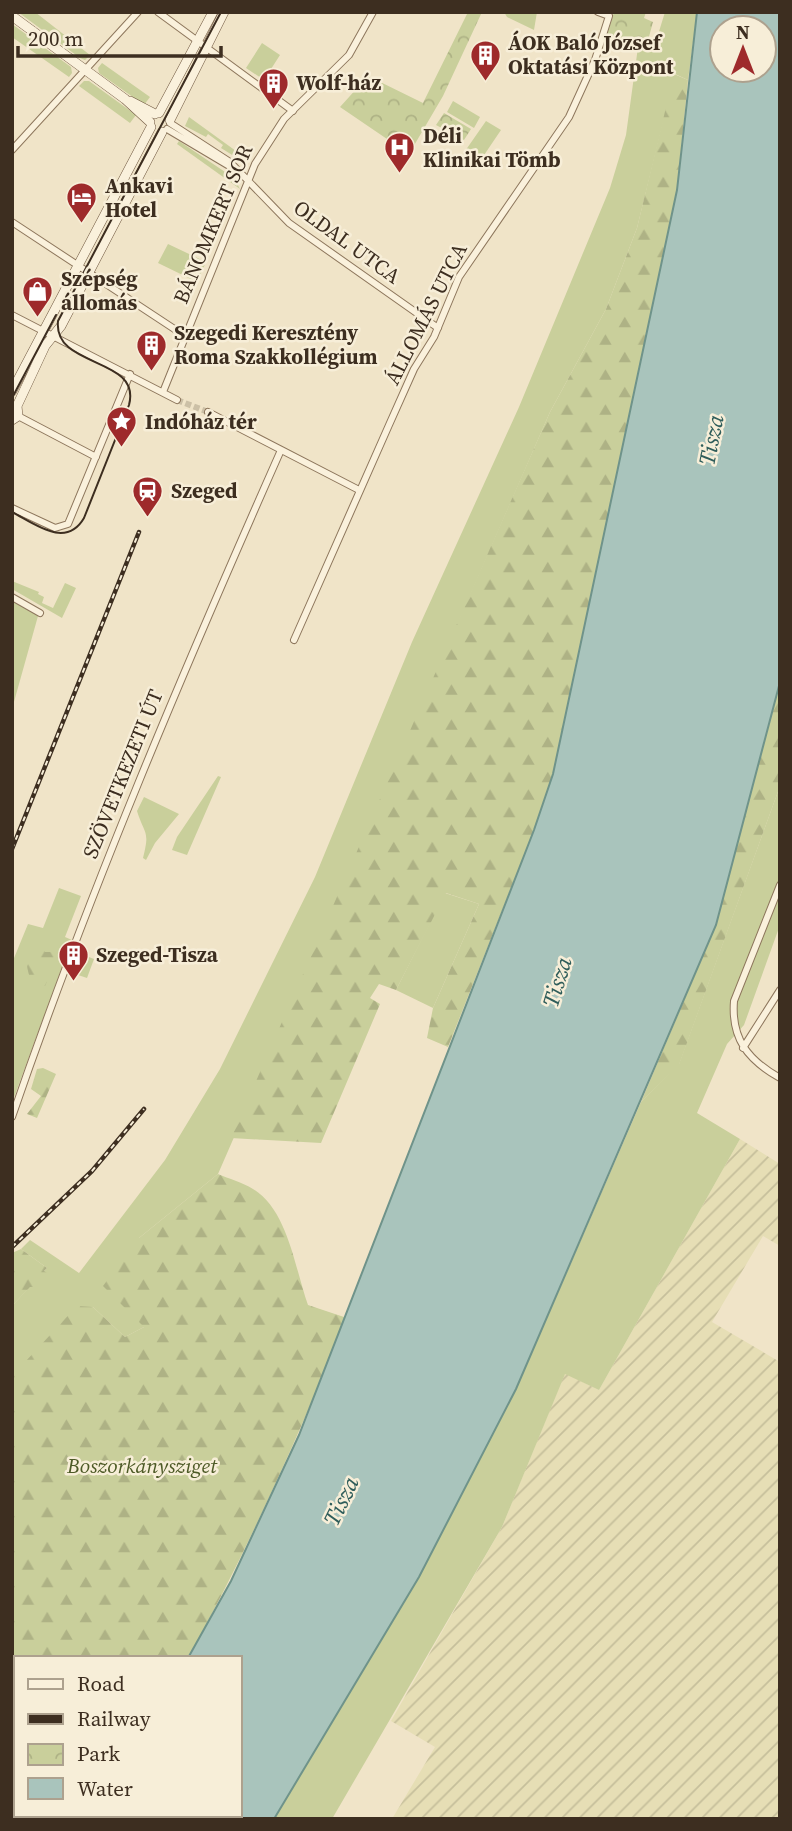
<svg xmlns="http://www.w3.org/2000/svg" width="792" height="1831" font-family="'Source Serif 4',serif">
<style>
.farmland{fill:url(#farmland-furrows)}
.grass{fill:#c9cf9b}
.forest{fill:url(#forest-firs)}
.park{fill:url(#park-crowns)}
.water{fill:#a9c4bc;stroke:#6f938a;stroke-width:2;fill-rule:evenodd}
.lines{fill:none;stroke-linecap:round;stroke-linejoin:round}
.street-tunnel{stroke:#ccc0a6;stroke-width:6;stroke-dasharray:6 3;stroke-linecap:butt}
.street-casing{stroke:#8d765c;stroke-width:8}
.secondary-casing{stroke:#6f573f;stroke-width:10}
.street{stroke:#faf1dc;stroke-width:6}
.secondary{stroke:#faf1dc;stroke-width:9}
.tram{stroke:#3d2e20;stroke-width:2}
.rail-casing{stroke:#3d2e20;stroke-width:4.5}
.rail{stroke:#f7eed8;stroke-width:2;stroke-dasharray:5;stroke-linecap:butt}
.labels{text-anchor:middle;stroke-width:5;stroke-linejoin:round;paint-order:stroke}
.poi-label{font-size:21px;font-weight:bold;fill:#3d2e20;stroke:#f7eed8;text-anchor:start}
.street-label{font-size:21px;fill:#3d2e20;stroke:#f7eed8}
.park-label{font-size:21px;font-style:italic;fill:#4d5a26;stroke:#f7eed8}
.water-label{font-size:23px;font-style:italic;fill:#2f5d5a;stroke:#f7eed8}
</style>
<defs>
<pattern id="farmland-furrows" width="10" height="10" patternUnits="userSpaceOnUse" patternTransform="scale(1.75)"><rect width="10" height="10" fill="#e6deb5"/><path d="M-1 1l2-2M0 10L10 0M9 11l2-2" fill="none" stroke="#c6bf9b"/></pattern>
<pattern id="forest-firs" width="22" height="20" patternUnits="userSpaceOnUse" patternTransform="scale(1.75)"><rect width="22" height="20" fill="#c9cf9b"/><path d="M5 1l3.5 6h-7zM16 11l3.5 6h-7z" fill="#aeb285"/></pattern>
<pattern id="park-crowns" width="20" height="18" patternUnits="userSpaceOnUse" patternTransform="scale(1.75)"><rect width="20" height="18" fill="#c9cf9b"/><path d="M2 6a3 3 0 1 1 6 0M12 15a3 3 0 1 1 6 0" fill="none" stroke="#aeb285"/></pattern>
</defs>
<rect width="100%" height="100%" fill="#f0e4c8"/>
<!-- farmland -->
<path class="farmland" d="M740,1139l40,25v82l-17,-10 -51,86 68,40v457h-388l43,-72 -44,-26 111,-194 63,-154 34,17z"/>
<!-- grass -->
<path class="grass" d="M18,12h17l55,43 -5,5 -5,-2z
M504,12h33l-3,18 -27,-13z
M665,12h32l-9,68 -13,-6 -38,154 -31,81 -56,103 -332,762 -79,64 5,89 -19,10 -32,-30 -81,69v-70l35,-38 -26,-19 9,-9 49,33 86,-113 55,-91 95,-192 97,-235 107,-235 91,-219 16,-53 12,-88 15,4z
M12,24l59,43 1,6 -3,4 -57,-40z
M262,43l18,12 -16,25 -18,-12z
M102,63l48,34 -6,8 -45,-32 -1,-5z
M84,81h5l47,34 -6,8 -51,-37z
M453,101l27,16 -6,11 -27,-16z
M189,117l58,42 -2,4 -24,-15 2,-3 -15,-11 -2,3 -21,-11z
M486,121l15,9 -23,34 -15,-10z
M179,141l55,37 6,11 -63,-45z
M168,244l38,18 -9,20 -39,-19z
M12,581l27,11 -1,2 6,3 -2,6 11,5 12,-25 11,5 -14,30 -50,-29z
M12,601l26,15 -26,93z
M218,776l3,1 -34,78 -15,-5 5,-13z
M780,786v139l-36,100 -17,19 -30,69 43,26 -141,251 -34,-16 -63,153 -170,292h-58l145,-242 97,-188 125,-287 38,-38z
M144,797l35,17 -24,29 -9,17 -3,-2c7,-28 2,-22 -6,-47z
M59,888l22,8 -16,41 7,3 -60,163v-140l16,-39 15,4z
M445,893l34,11 -46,104 -37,-18z
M73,951l21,8 -7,19 -21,-7z"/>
<!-- forest -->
<path class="forest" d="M674,74l14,6 -11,110 -124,584 -19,56 -86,217 -21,-9 6,-30 46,-104 -33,-11 -50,97 -17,-6 -9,14 10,6 -59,139 -90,-5 319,-726 56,-103 31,-81z
M780,682v104l-101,279 -38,37 75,-177z
M40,946l5,6h9l2,-4 5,3 -16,35 -13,-3c-6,-15 -10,-30 8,-37z
M43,1068l13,6 -19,44 -10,-4 14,-18 -10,-7 6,-20z
M218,1174c11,5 24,8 35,15 35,21 42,80 55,116l39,13c-48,116 -98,230 -159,340h-172v157h82l-2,4h-84v-443l65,-70 16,1 32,30 19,-10 -41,-41 36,-48z
M21,1249l26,19 -3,3 9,6 -7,10h-16l-18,19v-53z"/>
<!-- park -->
<path class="park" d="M468,12h14l-39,84 -34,58 -69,-47 28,-31 55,27z
M614,12h32l-2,6 9,4 -6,22 -6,2 -34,-11z
M444,113l27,16 -7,11 -28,-15z"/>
<!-- water -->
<path class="water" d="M697,12h83v670l-64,243 -200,464 -97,188 -145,242h-178l2,-4h142v-157h-52l43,-77 68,-146 235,-605 19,-56 124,-584zM722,28h42v42h-42z"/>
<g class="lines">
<!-- street-tunnel -->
<path class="street-tunnel" d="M177,400l31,12"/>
<defs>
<path id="street" d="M158,12l135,99
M170,123l60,39 59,61 149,105
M167,129l74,44
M12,150l126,-138
M12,222l173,114
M12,315l165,85
M163,392l92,-228 29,-45 65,-64 24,-43
M208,412l151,78
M18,416l78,41
M12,508l43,20 13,-4 62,-150
M12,597l28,16
M294,640l95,-215 25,-56 20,-32 25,-60 110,-160 26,-57 14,-44 -11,-4
M780,885l-46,116c-3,38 14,59 46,77
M743,1048l37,-58
M12,1117c78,-227 172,-448 269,-667"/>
<path id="secondary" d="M12,16l113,83 25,23
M130,101l25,13
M159,113l54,-101
M170,120l54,-108
M12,391l139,-264
M12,420l6,-4 -1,-10 28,-60 16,-20 101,-194"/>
</defs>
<!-- street casing -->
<use href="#street" class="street-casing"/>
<!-- secondary casing -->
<use href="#secondary" class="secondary-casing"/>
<!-- street -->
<use href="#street" class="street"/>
<!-- secondary -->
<use href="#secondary" class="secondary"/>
<!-- tram -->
<path class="tram" d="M12,398l44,-83
M12,512c23,12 54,37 72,6l45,-113c13,-49 -76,-36 -71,-84l163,-309"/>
<defs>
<path id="rail" d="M12,849l127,-317
M12,1247l80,-76 52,-62"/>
</defs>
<!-- rail casing -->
<use href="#rail" class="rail-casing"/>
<!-- rail -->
<use href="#rail" class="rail"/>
</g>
<!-- icons -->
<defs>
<symbol id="building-pin" viewBox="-11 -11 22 30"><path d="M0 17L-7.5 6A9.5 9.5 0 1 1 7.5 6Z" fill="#9e2a2b" stroke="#f7eed8"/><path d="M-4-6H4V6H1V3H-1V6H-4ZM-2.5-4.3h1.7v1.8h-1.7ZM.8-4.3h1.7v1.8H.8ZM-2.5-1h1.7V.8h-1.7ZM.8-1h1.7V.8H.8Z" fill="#fff"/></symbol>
<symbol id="hospital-pin" viewBox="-11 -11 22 30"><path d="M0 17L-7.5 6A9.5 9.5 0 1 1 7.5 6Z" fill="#9e2a2b" stroke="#f7eed8"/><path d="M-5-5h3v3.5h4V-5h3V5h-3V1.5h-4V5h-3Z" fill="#fff"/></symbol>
<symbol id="hotel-pin" viewBox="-11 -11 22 30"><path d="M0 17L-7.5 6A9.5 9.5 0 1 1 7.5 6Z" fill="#9e2a2b" stroke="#f7eed8"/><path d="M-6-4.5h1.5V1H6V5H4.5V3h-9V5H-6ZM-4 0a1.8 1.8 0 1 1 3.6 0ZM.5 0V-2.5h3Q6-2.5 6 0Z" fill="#fff"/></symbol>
<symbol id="shop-pin" viewBox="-11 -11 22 30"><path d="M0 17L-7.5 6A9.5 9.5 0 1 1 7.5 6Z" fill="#9e2a2b" stroke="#f7eed8"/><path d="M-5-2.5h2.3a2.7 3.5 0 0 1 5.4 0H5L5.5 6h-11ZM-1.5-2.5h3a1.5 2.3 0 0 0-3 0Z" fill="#fff"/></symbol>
<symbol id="sight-pin" viewBox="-11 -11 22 30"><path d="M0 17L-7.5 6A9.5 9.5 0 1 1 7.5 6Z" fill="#9e2a2b" stroke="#f7eed8"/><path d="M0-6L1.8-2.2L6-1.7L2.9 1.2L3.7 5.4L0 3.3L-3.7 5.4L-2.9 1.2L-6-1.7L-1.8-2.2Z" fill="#fff"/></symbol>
<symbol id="station-pin" viewBox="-11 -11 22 30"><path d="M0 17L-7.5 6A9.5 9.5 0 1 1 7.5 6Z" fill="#9e2a2b" stroke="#f7eed8"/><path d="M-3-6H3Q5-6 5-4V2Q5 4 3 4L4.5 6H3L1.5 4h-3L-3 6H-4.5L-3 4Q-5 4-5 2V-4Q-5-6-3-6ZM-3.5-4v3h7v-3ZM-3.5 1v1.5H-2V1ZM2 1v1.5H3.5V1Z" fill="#fff"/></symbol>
</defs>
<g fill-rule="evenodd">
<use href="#building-pin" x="468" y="38" width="35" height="47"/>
<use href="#building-pin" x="256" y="66" width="35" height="47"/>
<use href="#hospital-pin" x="382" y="130" width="35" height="47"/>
<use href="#hotel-pin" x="64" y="180" width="35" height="47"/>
<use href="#shop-pin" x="20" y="274" width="35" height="47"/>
<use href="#building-pin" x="134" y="328" width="35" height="47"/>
<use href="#sight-pin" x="104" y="404" width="35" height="47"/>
<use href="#station-pin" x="130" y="474" width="35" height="47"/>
<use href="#building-pin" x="56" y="938" width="35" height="47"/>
</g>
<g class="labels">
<!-- poi labels -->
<g class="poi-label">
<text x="508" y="50">ÁOK Baló József<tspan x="508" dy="24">Oktatási Központ</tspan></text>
<text x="296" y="90">Wolf-ház</text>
<text x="423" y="143">Déli<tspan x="423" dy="24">Klinikai Tömb</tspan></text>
<text x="105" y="193">Ankavi<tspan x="105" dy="24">Hotel</tspan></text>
<text x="61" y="286">Szépség<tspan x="61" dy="24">állomás</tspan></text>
<text x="174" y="340">Szegedi Keresztény<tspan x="174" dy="24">Roma Szakkollégium</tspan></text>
<text x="145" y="429">Indóház tér</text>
<text x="171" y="498">Szeged</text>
<text x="96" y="962">Szeged-Tisza</text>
</g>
<!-- street labels -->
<g class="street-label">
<text transform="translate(213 224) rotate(-67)" y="7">BÁNOMKERT SOR</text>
<text transform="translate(347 242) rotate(36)" y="7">OLDAL UTCA</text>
<text transform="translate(426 314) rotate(-63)" y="7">ÁLLOMÁS UTCA</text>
<text transform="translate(123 774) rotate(-68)" y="7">SZÖVETKEZETI ÚT</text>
</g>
<!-- park labels -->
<g class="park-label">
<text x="142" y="1473">Boszorkánysziget</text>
</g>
<!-- water labels -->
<g class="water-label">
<text transform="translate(711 440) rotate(-79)" y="8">Tisza</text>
<text transform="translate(557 982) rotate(-73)" y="8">Tisza</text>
<text transform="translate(341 1501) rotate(-64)" y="8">Tisza</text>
</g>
</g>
<!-- border -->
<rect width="792" height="1831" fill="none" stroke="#3d2e20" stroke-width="28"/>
<!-- legend -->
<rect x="14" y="1656" width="228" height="161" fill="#f7eed8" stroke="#ada18e" stroke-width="2"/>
<rect x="28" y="1679" width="35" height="10" fill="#faf1dc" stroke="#ada18e" stroke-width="2"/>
<text x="77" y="1691" font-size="21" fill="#3d2e20">Road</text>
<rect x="28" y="1714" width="35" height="10" fill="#3d2e20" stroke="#ada18e" stroke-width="2"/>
<text x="77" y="1726" font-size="21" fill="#3d2e20">Railway</text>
<rect x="28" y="1744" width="35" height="21" fill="url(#park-crowns)" stroke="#ada18e" stroke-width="2"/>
<text x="77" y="1761" font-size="21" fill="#3d2e20">Park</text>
<rect x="28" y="1778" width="35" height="21" fill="#a9c4bc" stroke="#ada18e" stroke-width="2"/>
<text x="77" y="1796" font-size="21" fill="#3d2e20">Water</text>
<!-- north arrow -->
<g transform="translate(743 49)"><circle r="33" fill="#f7eed8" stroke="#ada18e" stroke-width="2"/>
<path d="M0-5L12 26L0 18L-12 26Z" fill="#9e2a2b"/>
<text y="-10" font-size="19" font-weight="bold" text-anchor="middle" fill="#3d2e20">N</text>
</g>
<!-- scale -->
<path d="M18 46v10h203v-10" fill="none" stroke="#3d2e20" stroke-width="3.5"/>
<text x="28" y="46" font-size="21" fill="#3d2e20" stroke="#f7eed8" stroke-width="5" paint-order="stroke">200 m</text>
</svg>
